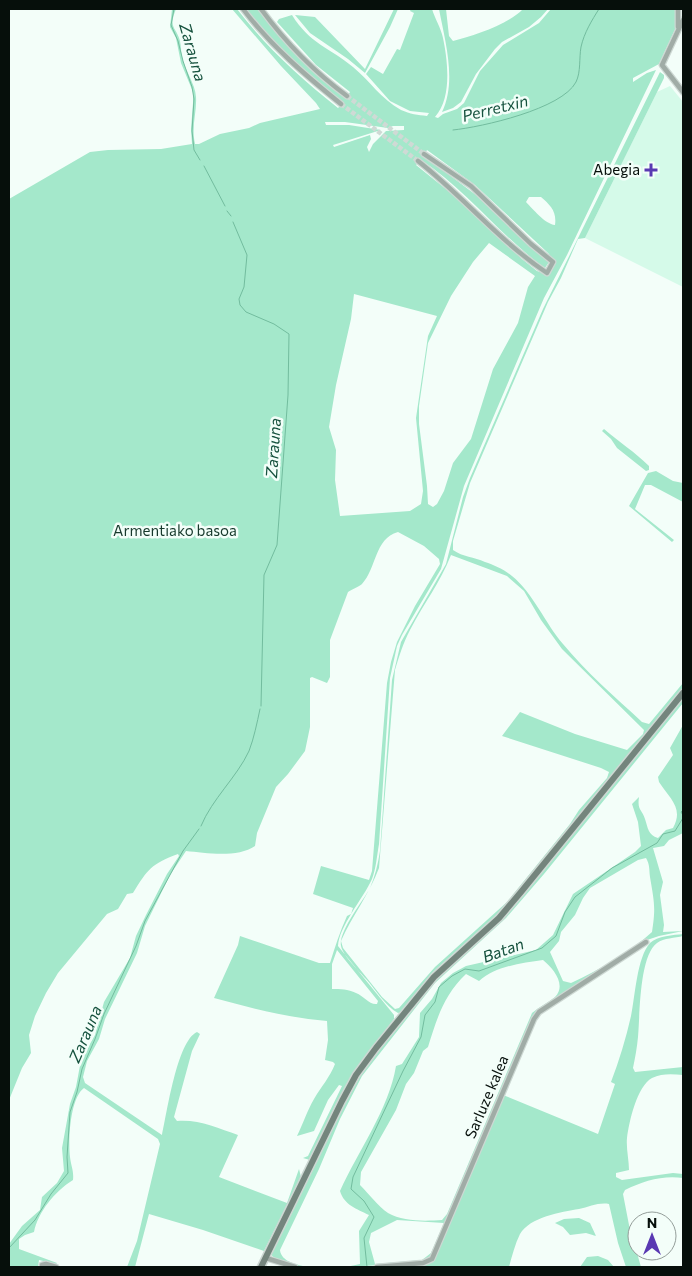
<svg xmlns="http://www.w3.org/2000/svg" width="692" height="1276" font-family="Commissioner,sans-serif">
<style>
.built{fill:#d5fae9}
.green{fill:#a4e8cb;fill-rule:evenodd}
.lines{fill:none;stroke-linecap:round;stroke-linejoin:round}
.stream{stroke:#72bc9e;stroke-width:1}
.street-tunnel{stroke:#cfdad5;stroke-width:4.5;stroke-dasharray:4.5 2;stroke-linecap:butt}
.street-casing{stroke:#cdd8d3;stroke-width:7}
.secondary-casing{stroke:#cdd8d3;stroke-width:9}
.street{stroke:#a0aca6;stroke-width:4.5}
.secondary{stroke:#74857d;stroke-width:6}
.poi-dot{fill:#5939b2;stroke:#f3fef9;stroke-width:2}
.labels{text-anchor:middle;stroke-width:5;stroke-linejoin:round;paint-order:stroke}
.poi-label{font-size:15px;fill:#060f0b;stroke:#f3fef9;text-anchor:end}
.park-label{font-size:15px;fill:#17392c;stroke:#f3fef9}
.street-label{font-size:15px;fill:#060f0b;stroke:#f3fef9}
.water-label{font-size:16px;font-style:italic;fill:#16523e;stroke:#f3fef9}
</style>
<rect width="100%" height="100%" fill="#f3fef9"/>
<!-- built -->
<path class="built" d="M670,86l13,16v185l-98,-49 72,-146z"/>
<!-- green -->
<path class="green" d="M172,9h4c-8,20 0,17 4,32 1,5 1,11 2,16 3,14 13,26 14,40 1,16 -5,29 -1,47h4l21,-10 29,-6 11,-5 60,-14 -4,-6 -35,-37 -49,-57h5c30,39 62,68 101,99l5,-5c-36,-29 -69,-59 -98,-94h14c25,33 52,66 87,89l4,-6 -34,-27 -39,-43 2,-3 13,-4c18,29 37,32 61,52 17,14 28,32 48,43 9,4 17,5 26,6l2,-3 -19,-2 -20,-10 -24,-27 5,-7 12,7 14,-25 3,1 14,-37 -4,-2 1,-2h21c3,10 9,19 11,29 5,24 9,60 -8,79l3,1 5,-4 14,-5 7,-6 16,-32 23,-26 36,-22 12,-14h126v16l-18,39 -26,14v4l14,-9 9,-3 -89,185 -23,43 -80,188 -23,83 -39,66 -5,11 -7,32 -11,166c-2,11 -3,25 -7,35 -9,20 -33,47 -34,67l56,69v4l-36,47 -23,40 -25,54 -7,-2 5,-2 34,-70 -3,-1 -11,15 -14,31 -17,5c6,-12 10,-25 17,-37 7,-12 16,-22 21,-35l-2,-2 -8,-2 3,-20 -1,-19c-38,-3 -76,-13 -113,-23l24,-53 2,-9 79,27h11c5,-16 10,-32 17,-47l4,-2 2,-6 -40,-14 8,-28 48,14 3,-9 15,-188 4,-21 6,-20 18,-36 25,-42 -1,-5 -15,-13 -26,-14c-24,7 -21,36 -36,52 -3,3 -10,5 -14,8l-18,48v37l-3,6 -15,-6 -2,1v49l-5,24 -17,23 -12,13 -19,46 -2,13c-17,12 -49,7 -69,5l-16,24 -25,51 -8,27 -32,66 -6,20 -12,22 -4,16 2,6 77,52c5,-22 15,-94 35,-103l3,2 -8,17 -18,66 3,4c21,-2 41,7 61,14l-19,42 68,26 12,-34 2,8 -37,74 -61,-21 -54,-16 -14,53h-8l10,-26 23,-97 -2,-5 -74,-51c-14,10 -16,52 -14,69 1,9 4,14 3,23 -18,11 -35,32 -39,52l-9,3 -6,4v10l38,14 -1,1 -17,-4 -1,7h-29v-23l13,-18 18,-16 2,-13 15,-14 7,-12 -2,-23 8,-44 6,-17 5,-27 14,-25 9,-33 26,-44 6,-22 10,-21 21,-41 12,-18 -1,-2c-27,10 -30,15 -45,39l-6,1 -9,15 -11,5 -49,59 -12,20 -11,23 -6,19 2,18 -9,15 -13,32v-901l81,-47 18,-2 53,-1 31,-5 -1,-15 2,-26v-11l-12,-29 -5,-25 -6,-11zM325,122h20l43,6 5,-2h11v4l-18,1 -13,13 -4,8 -2,-5 4,-8 -1,-4 -36,12 -1,-2 48,-15 -32,-5h-23zM427,150l48,35 73,68 6,8 -8,13 -9,-3 -15,-12 -70,-65 -36,-29 5,-5c46,30 79,76 124,108l4,-6 -20,-16 -53,-51 -52,-39zM529,197h12c9,8 16,14 14,28 -10,-1 -22,-16 -29,-23zM489,243l46,33 -7,11 -10,36 -25,46 -22,70 -18,24 -9,28 -7,13 -4,3 -5,-3 -1,-18 -8,-62v-18l9,-63 23,-47 22,-34zM354,294l83,22 -9,20 -12,82 7,73 -2,13 -11,7 -70,5 -5,-36 1,-30 -7,-23 7,-42 15,-66zM337,950l41,51 -1,3c-8,1 -13,-8 -21,-11 -8,-4 -16,-4 -24,-4v-25z
M394,9h4l-8,18 -25,46 -17,-14 -38,-26 -15,-18 20,2 50,52z
M439,9h7l3,27 4,5c21,-5 56,-17 70,-32h25l-7,8 -12,10 -27,15 -7,7 -19,25 -15,28 -8,6 -11,4c15,-31 3,-71 -3,-103z
M660,72l4,3v3l-79,160 -7,1 -17,39 -13,24 -78,181 -17,58v9c10,7 21,7 32,12 9,3 20,8 27,14 21,17 33,47 51,68 23,28 52,53 79,78l7,2 34,-41v5l-181,222 -70,63 -31,39 -3,1c-13,-7 -22,-23 -32,-34 -7,-8 -23,-23 -25,-33 -3,-14 22,-45 29,-58 5,-12 8,-24 10,-37l12,-171 9,-38 45,-78 17,-67 7,-19 73,-169zM451,555l56,21 17,15 17,29 21,29 82,81 -1,4 -16,16 -52,-16 -55,-22 -18,24 99,32 8,4 -2,6 -28,32 -9,14 -63,78 -72,65 -36,41 -4,1 -13,-12 -39,-49 -2,-7c11,-25 28,-46 38,-73l16,-198c4,-13 8,-27 15,-40 14,-27 30,-47 41,-75z
M604,429c15,13 31,23 45,37v4l-3,1 -29,-23 -6,-9 -9,-8z
M656,471l17,10 10,2v19l-32,-17h-6l-10,24 39,31 -2,2 -43,-36 19,-33z
M683,698v5l-139,171 -38,44 -71,65 -73,93 -22,43 -21,50 -39,81c1,12 18,15 28,17 -11,0 -31,-2 -37,-13l64,-133 32,-57 58,-74 20,-20 62,-56z
M683,725v108l-14,7 -5,6 -11,2 10,34 -3,13 4,30 -1,7 20,-1 -24,5 -12,4 -114,78 -101,237 -7,6 -7,2 -72,4 14,-3 -1,-33 10,-16c-12,-6 -25,-10 -29,-24 18,-40 49,-82 56,-125l6,-2 17,-27 1,-24 12,-14 9,-16 12,-10 13,-7 70,-16 17,-15 20,-41 62,-42 6,-6 -3,-24 -6,-18 7,-7c-2,14 3,12 6,22 3,9 3,16 13,19l8,-8 7,-2c11,-20 -3,-29 -14,-46l-1,-5 15,-22 -3,-7zM646,858c4,7 3,11 4,19 4,24 6,30 2,55 -23,21 -53,38 -81,51l-8,-2 -13,-29 9,-11 2,-9 14,-17 8,-17 7,-10 48,-28zM543,960c10,8 24,25 12,37 -7,6 -16,10 -23,16l-85,201 -5,6c-16,1 -39,2 -54,-7 -10,-7 -19,-19 -28,-28l1,-13 35,-62 10,-26 8,-11 9,-22 5,-4c9,-29 16,-52 38,-73l13,7c17,-15 43,-18 64,-21zM397,1220l47,3 -13,30 -9,7 -47,4 -6,-22 2,-9z
M683,934v2c-8,2 -19,2 -26,7 -18,13 -17,73 -19,94 -1,11 -3,21 -5,31l2,4 48,-5v8c-10,-1 -21,-2 -31,3 -15,8 -23,44 -25,60 -1,10 2,22 2,32l-13,3v4l6,3 51,-7 10,1v4c-20,-3 -40,3 -58,12l-2,4 6,31 12,42h-15l-8,-24 -9,-39c-10,-2 -20,3 -30,5 -18,3 -49,8 -59,25 -5,10 -8,22 -11,33h-118c14,-1 33,1 44,-9l68,-163 95,39 17,-50 -4,-2c8,-21 15,-44 20,-66 4,-19 6,-59 19,-73 7,-7 24,-8 33,-9z
M579,1218l11,5 6,13 -10,-3 -16,2 -7,-8 -8,-4 9,-4z
M598,1256l10,4 6,7h-34l7,-10z"/>
<g class="lines">
<!-- stream -->
<path class="stream" d="M174,9l-3,16 7,16 5,20 9,26 2,12 -2,32 2,19 6,10
M453,130c29,-3 109,-21 123,-48 5,-10 3,-24 5,-35 3,-14 11,-27 18,-38
M204,166l21,40
M227,211l4,5
M233,222l14,33 -3,32 -5,12 1,6 6,7 28,12 15,10 -1,61 -11,150 -13,30 -3,131
M683,810l-2,2 2,3
M201,826c11,-27 36,-49 48,-75 5,-13 8,-28 11,-42
M9,1248l26,-28 16,-26 17,-21 -1,-16 3,-45 7,-20 5,-23 13,-30 9,-25 32,-68 9,-25 38,-70 16,-22
M367,1267l-3,-29 10,-21 -10,-16 -13,-12 2,-12 50,-106 18,-34 4,-22 10,-13 4,-15 13,-11 13,-7 14,2 63,-23 14,-12 9,-24 10,-15 37,-29 45,-25 6,-9 12,-3 8,-13"/>
<!-- street-tunnel -->
<path class="street-tunnel" d="M347,96l77,58
M341,104l77,57"/>
<defs>
<path id="street" d="M243,9c28,37 62,66 98,95
M261,9c25,34 52,62 86,87
M683,20l-21,45 21,27
M678,27v-18
M418,161c45,35 81,80 129,112l6,-11 -22,-18 -60,-58 -47,-32
M266,1258l29,9
M42,1265l4,-1 10,3
M377,1267l46,-4 9,-4 102,-240 5,-7 107,-70"/>
<path id="secondary" d="M261,1267l81,-166 14,-26 20,-27 58,-71 65,-59 22,-26 162,-199"/>
</defs>
<!-- street casing -->
<use href="#street" class="street-casing"/>
<!-- secondary casing -->
<use href="#secondary" class="secondary-casing"/>
<!-- street -->
<use href="#street" class="street"/>
<!-- secondary -->
<use href="#secondary" class="secondary"/>
</g>
<!-- markers -->
<path class="poi-dot" d="M648.5 162.5h5v5h5v5h-5v5h-5v-5h-5v-5h5z"/>
<g class="labels">
<!-- poi labels -->
<g class="poi-label">
<text x="640" y="175">Abegia</text>
</g>
<!-- park labels -->
<g class="park-label">
<text x="175" y="536">Armentiako basoa</text>
</g>
<!-- street labels -->
<g class="street-label">
<text transform="translate(487 1097) rotate(-67)" y="5">Sarluze kalea</text>
</g>
<!-- water labels -->
<g class="water-label">
<text transform="translate(193 52) rotate(74)" y="6">Zarauna</text>
<text transform="translate(495 108) rotate(-14)" y="6">Perretxin</text>
<text transform="translate(273 448) rotate(-86)" y="6">Zarauna</text>
<text transform="translate(503 950) rotate(-20)" y="6">Batan</text>
<text transform="translate(85 1034) rotate(-67)" y="6">Zarauna</text>
</g>
</g>
<!-- border -->
<rect width="692" height="1276" fill="none" stroke="#060f0b" stroke-width="20"/>
<!-- north arrow -->
<g transform="translate(652 1236)"><circle r="24" fill="#f3fef9" stroke="#949e9a"/>
<path d="M0-4L9 19L0 12L-9 19Z" fill="#5939b2"/>
<text y="-8" font-size="14" font-weight="bold" text-anchor="middle" fill="#060f0b">N</text>
</g>
</svg>
